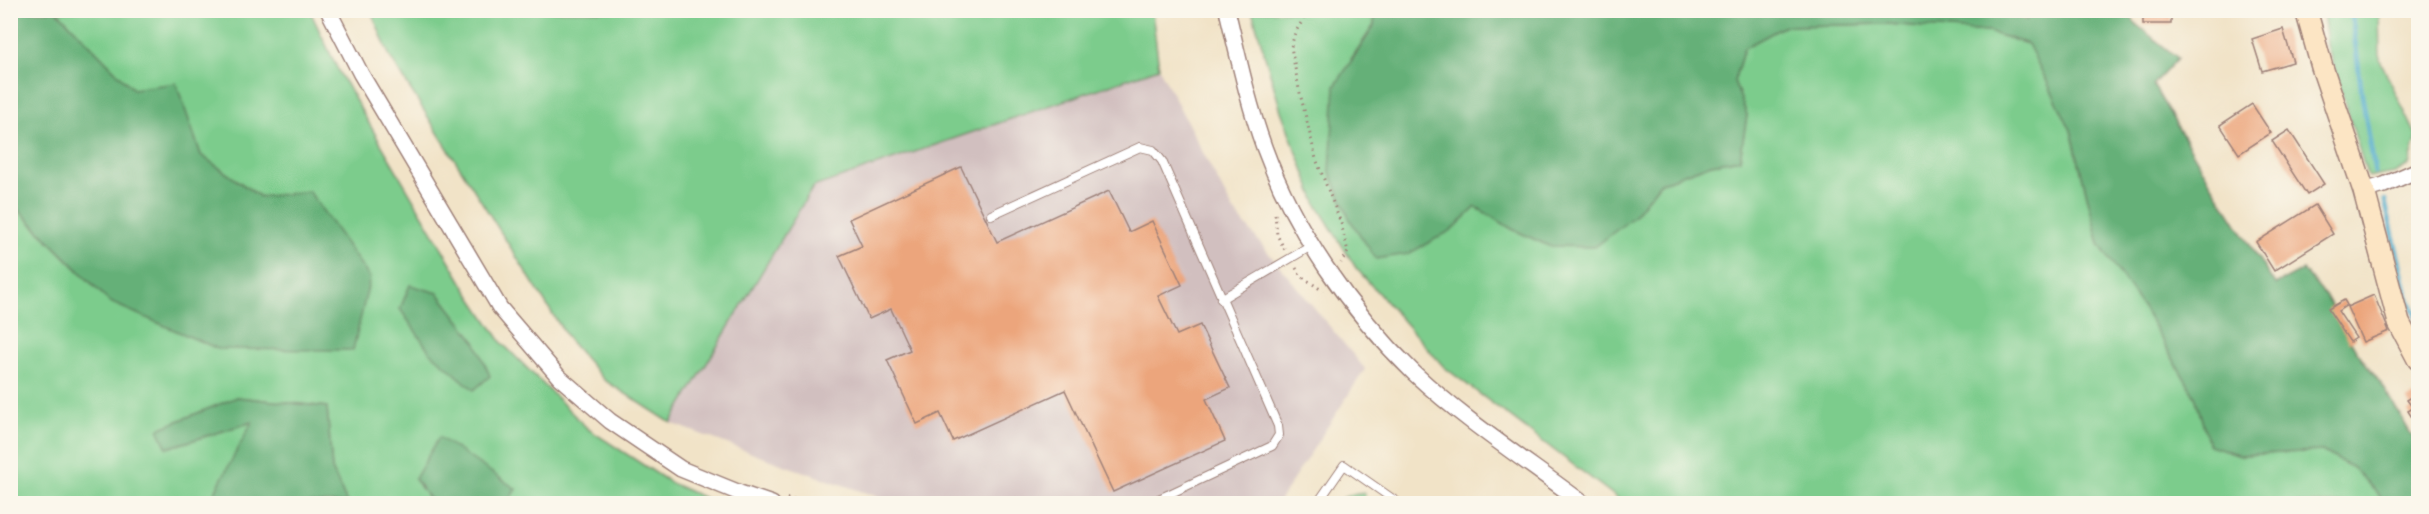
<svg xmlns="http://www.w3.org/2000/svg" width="2429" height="514" font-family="'Indie Flower',sans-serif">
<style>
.industrial{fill:#d1bfbf}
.green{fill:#7ccc8c;stroke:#63765c;stroke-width:1.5}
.forest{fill:#65b078;stroke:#586852;stroke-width:1.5}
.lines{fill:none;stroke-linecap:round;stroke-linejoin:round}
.stream{stroke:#4aa9c9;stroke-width:5}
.building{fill:#eca57b}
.lane-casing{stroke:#9e8179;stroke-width:10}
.street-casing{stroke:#9e8179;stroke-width:18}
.secondary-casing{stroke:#9e8179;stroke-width:24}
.path{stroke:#9e8179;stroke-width:3;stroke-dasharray:1.5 4.5;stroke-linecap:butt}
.lane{stroke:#fff;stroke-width:8}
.street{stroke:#fff;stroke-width:15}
.secondary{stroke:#fce5c4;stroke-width:21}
</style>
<rect width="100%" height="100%" fill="#fbf7ec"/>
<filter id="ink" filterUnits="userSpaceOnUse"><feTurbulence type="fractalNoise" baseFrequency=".0167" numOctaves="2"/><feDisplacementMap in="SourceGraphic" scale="12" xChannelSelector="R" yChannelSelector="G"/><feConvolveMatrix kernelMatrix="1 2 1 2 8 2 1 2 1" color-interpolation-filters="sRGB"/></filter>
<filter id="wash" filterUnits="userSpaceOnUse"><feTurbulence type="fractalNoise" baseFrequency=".008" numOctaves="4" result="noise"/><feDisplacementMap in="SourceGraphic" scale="24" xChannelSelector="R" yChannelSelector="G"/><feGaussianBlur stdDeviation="1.35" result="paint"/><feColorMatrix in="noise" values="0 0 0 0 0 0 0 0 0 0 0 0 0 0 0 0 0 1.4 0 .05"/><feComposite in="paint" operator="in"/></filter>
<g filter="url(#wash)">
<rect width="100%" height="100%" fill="#f1e3c7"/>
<!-- industrial -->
<path class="industrial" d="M1159,68l74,142 132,159 -87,134h-382l-115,-39 -110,-41 142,-236z"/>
<!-- green -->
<path class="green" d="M57,11h253l30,63 126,215 36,54 86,86 83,54 45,20h-209l8,-14 -100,-10 17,24h-85l-15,-34 -5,-62 -90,-10 -70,51 86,-26 -44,81h-198l-1,-301 100,100 151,-105 -60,-42 -25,-71 -43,5z
M371,11h781l7,57 -346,119 -142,236 -67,-43 -35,-40 -179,-283z
M1252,11h123l-1,14 -23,34 101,171 24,-23 36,22 37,17 84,-29 27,-34 51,-19 29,-5 7,-44 -13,-34 10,-33 41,-22 103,-2 100,8 41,12 42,86 28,114 43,62 53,90 14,49 32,10 81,-4 33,18 31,34 -354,1 -3,-3 -6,3 -399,-1 -180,-136 -88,-99 -39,-63 -36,-94z
M2323,11h56l1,49 37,77 -8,28 -14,8 -27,5 -41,-133z
M1365,493l-1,10h-30l15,-8z"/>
<!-- forest -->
<path class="forest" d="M1992,10l35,10 1,-9h98l11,14 41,33 -25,27 56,95 66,105 28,-15 24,28 29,52 28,38 34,58v57h-32l-31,-34 -33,-18 -81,4 -32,-10 -14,-49 -53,-90 -43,-62 -28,-114 -43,-86 -40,-12 -100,-8 -103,2 -41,22 -10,33 13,34 -7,44 -29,5 -51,19 -27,34 -38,30 -46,-1 -37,-17 -36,-22 -24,23 -44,24 -32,5 -26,-39 -20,-48 5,-86 39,-60 1,-15z
M10,11h47l76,78 43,-6 25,72 59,42 49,-6 61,87 -17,72 -135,-1 -108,-47 -99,-100z
M410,285l28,8 37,48 15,35 -16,14 -44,-38 -30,-43z
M237,397l90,10 5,62 15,34h-138l43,-81 -85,26 -9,-19z
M439,437l77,52 -9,14h-75l-17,-24z"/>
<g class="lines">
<!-- stream -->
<path class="stream" d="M2351,10l11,85 13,78
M2385,201l22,93 11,27"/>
</g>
<g id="blocks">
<!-- building -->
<path class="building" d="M2143,10h28v14h-28z
M2283,29l10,33 -31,9 -10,-32z
M2252,104l19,29 -32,21 -19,-29z
M2289,130l35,54 -17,11 -35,-54z
M961,167l36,75 112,-51 20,41 23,-11 30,64 -24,11 19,39 23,-10 30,63 -24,11 19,42 -112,51 -48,-102 -112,51 -13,-28 -23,11 -30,-64 23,-10 -19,-41 -22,10 -30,-63 23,-10 -13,-27z
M2315,205l18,29 -59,37 -18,-29z
M2374,295l15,36 -26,11 -16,-35z
M2344,300l3,5 -9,6 18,27 -6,4 -22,-33z
M2418,393v34l-10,-16 5,-3 -6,-8z"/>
</g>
</g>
<g filter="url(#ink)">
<use href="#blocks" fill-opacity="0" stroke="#9e8179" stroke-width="1.5"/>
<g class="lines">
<defs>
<path id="lane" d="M991,215l149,-68 13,3 9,11 116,265 1,9 -7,11 -124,58
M1221,299l92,-54
M1317,504l27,-39 56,39"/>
<path id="street" d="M328,10l33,64 139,234 59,69 51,44 71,48 59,24 32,11
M1227,10c11,46 21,93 37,137 30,83 86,164 150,226 52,49 113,88 170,131
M2364,191l20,-6 34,-15"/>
<path id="secondary" d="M2306,10l16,57 42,124 35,132 19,36"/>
</defs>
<!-- lane casing -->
<use href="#lane" class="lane-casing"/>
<!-- street casing -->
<use href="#street" class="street-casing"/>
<!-- secondary casing -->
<use href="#secondary" class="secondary-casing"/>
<!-- path -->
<path class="path" d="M1313,10l-9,8 -9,15 -4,14 8,42 17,70 25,64 7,29 -7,11
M1275,214l2,21 8,15
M1296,268l5,8 22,15
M1597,496l11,8
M787,498l19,6"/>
<!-- lane -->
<use href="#lane" class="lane"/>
<!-- street -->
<use href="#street" class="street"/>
<!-- secondary -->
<use href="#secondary" class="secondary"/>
</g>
</g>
<!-- margin -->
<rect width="2429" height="514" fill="none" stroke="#fbf7ec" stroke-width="36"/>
</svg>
